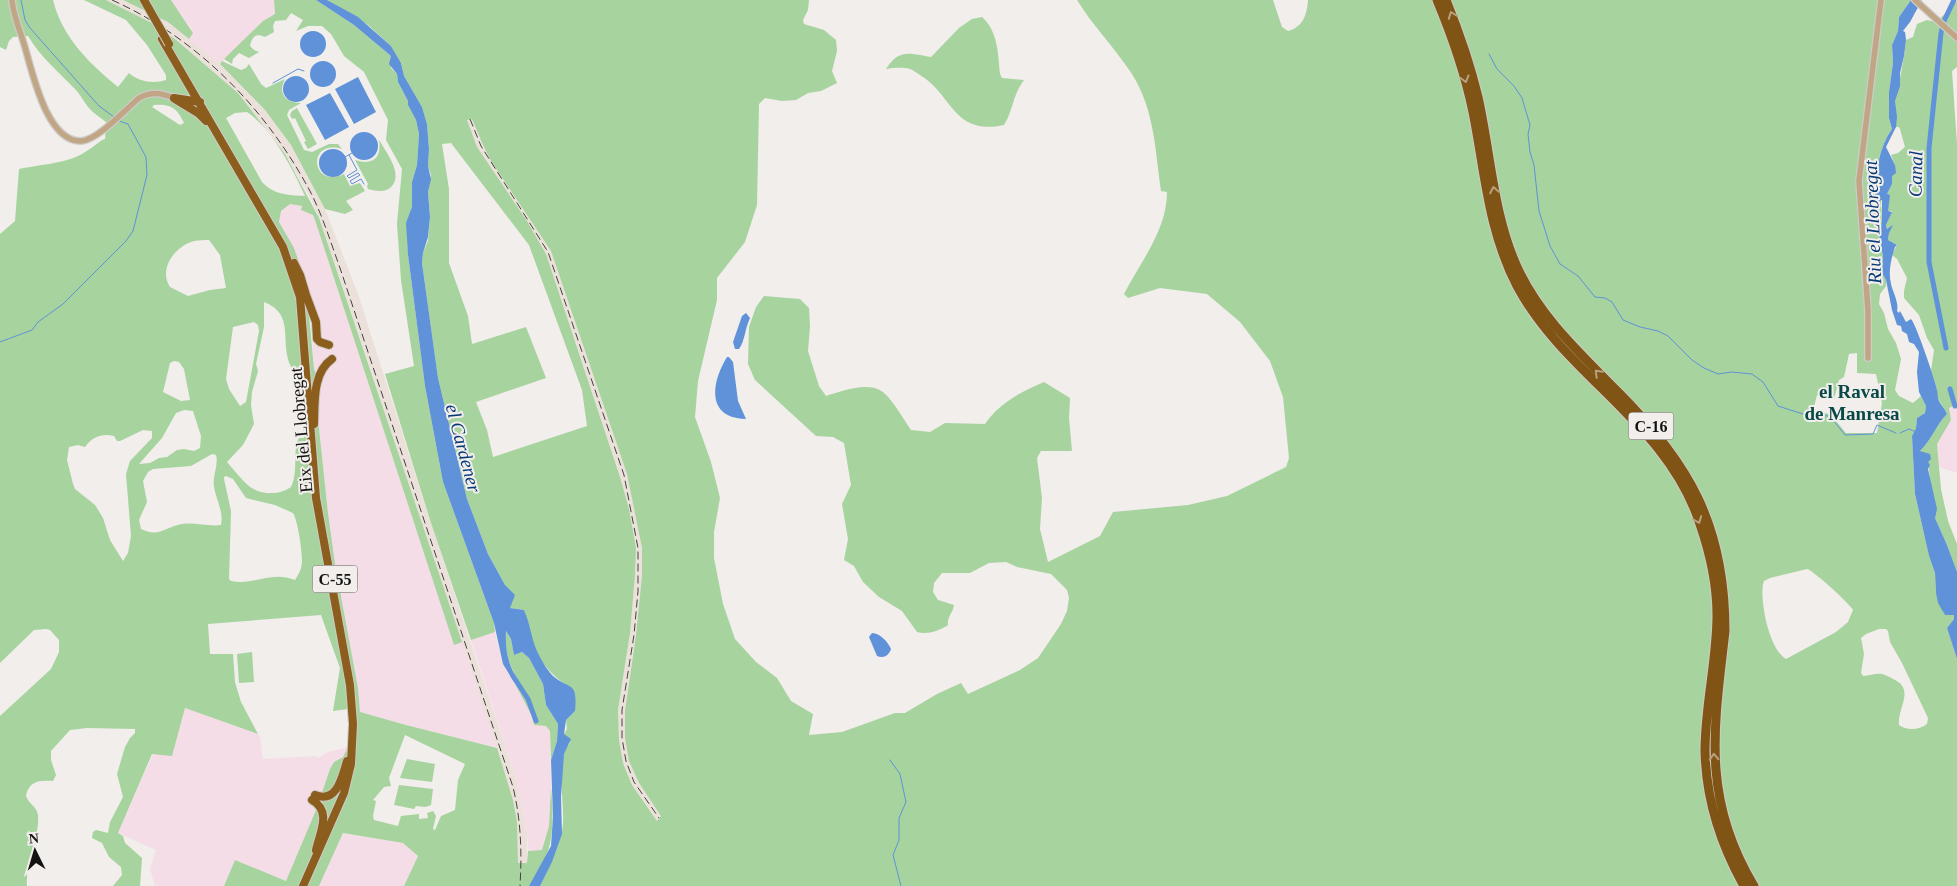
<svg xmlns="http://www.w3.org/2000/svg" width="1957" height="886" font-family="Georgia,serif">
<style>
.built{fill:#ebe1da}
.industrial{fill:#f5dde7}
.green{fill:#a7d39f;fill-rule:evenodd}
.water{fill:#5f92d8}
.lines{fill:none;stroke-linecap:round;stroke-linejoin:round}
.stream{stroke:#5f92d8;stroke-width:1}
.canal{stroke:#5f92d8;stroke-width:5}
.tertiary-casing{stroke:#cecbc8;stroke-width:8}
.trunk-casing{stroke:#cecbc8;stroke-width:10}
.motorway-casing{stroke:#cecbc8;stroke-width:11}
.tertiary{stroke:#c1a686;stroke-width:5.5}
.trunk{stroke:#8c5e1d;stroke-width:8}
.motorway{stroke:#805414;stroke-width:9}
.rail{stroke:#444341;stroke-width:1;stroke-dasharray:8 4;stroke-linecap:butt}
.trunk-bridge-casing{stroke:#cecbc8;stroke-width:10;stroke-linecap:butt}
.trunk-bridge{stroke:#8c5e1d;stroke-width:8}
.oneway{stroke:#b8a180}
.labels{text-anchor:middle;stroke-width:4;stroke-linejoin:round;paint-order:stroke}
.shield{fill:#f1eeeb;stroke:#565553;stroke-width:1}
.shield-label{font-size:16px;font-weight:bold;fill:#141312}
.street-label{font-size:18px;fill:#141312;stroke:#f1eeeb}
.water-label{font-size:19px;font-style:italic;fill:#053978;stroke:#f1eeeb}
.neighbourhood-label{font-size:19px;font-weight:bold;fill:#084947;stroke:#f1eeeb}
</style>
<rect width="100%" height="100%" fill="#f1eeeb"/>
<!-- built -->
<path class="built" d="M106,0h17l45,22 52,42 45,46 26,35 34,64 33,85 73,229 86,259 10,52v29l-9,1 -1,-43 -4,-21 -141,-427 -53,-155 -7,-17 -27,-47 -47,-61 -63,-54 -25,-17z
M472,118l11,27 8,15 60,91 76,223 15,74v27l-6,60 -11,76v27l14,45 23,33 -5,5 -25,-36 -9,-22 -4,-23 -1,-30 12,-77 5,-58 1,-27 -16,-71 -74,-223 -19,-33 -50,-74 -11,-27z"/>
<!-- industrial -->
<path class="industrial" d="M171,0h103l1,14 -12,7 -43,43 -31,-25 4,-6 -1,-3z
M290,204l12,2 -1,4 12,5 2,5 139,424 8,-2 35,106 -91,-23 -46,-13 -2,-24 -23,-124 -7,-51 -10,-94 -1,-20 2,-18 -5,-12 -3,-50 -32,-97 2,-11z
M1957,404v69l-18,-6 -2,-23 14,-24 -2,-12z
M495,632l4,17 33,67 2,9 12,1 4,5 1,56 -2,39 -7,24 -14,1 -1,-17 -10,-52 -46,-142z
M185,708l73,26 2,2 3,23 52,-3 3,2 10,-6 20,-5 -5,10 -9,5 -4,7 -14,41 -30,71 -51,-21 -11,26h-69l-5,-17 6,-19 -38,-17 35,-79 19,1z
M343,833l60,10 15,13 -14,30h-85z"/>
<!-- green -->
<path class="green" d="M0,0h53c9,37 36,63 65,87l11,-14c10,9 25,11 37,7v-5l-19,-30 -21,-25 -42,-20h22l44,22 25,17 63,54 47,61 34,64 143,424 -8,3 -139,-425 -2,-5 -12,-5 1,-4 -12,-2 -9,7 -2,11 15,26 7,20 6,25 7,76 5,12 -2,18 1,20 10,94 7,51 23,124 2,24 46,13 91,23 16,52 4,21 1,42h9l1,-12 14,-1 7,-24 2,-39c3,38 4,67 -22,99h-125l14,-30 -15,-13 -60,-10 -24,53h-95l11,-26 51,21 30,-71 14,-41 4,-7 9,-5 5,-10 2,-6 -2,-32 -15,2 7,-43 -19,-53 -113,9 2,30h23l2,28 6,20 17,32 -73,-26 -13,48 -20,-2 -34,79 5,3 2,7 17,15 -2,28h-27l9,-11 -1,-8 -12,-10 -7,-14 -10,-5 1,-6 3,-2 12,3 2,-11 13,-25 -6,-23 8,-27 5,-9 5,-5v-4l-48,-1 -17,2 -19,21v9l5,15 -3,6c-13,-1 -23,-1 -27,14 1,8 11,11 12,20 2,24 -13,44 -11,71h-27v-170l51,-47 8,-17v-12l-9,-10 -4,-1 -12,1 -34,33v-429l15,-13 4,-52c19,-4 48,-6 63,-15 7,-4 13,-9 20,-14l3,-1 1,-17c-6,-5 -13,-9 -18,-15 -4,-5 -7,-11 -11,-16 -18,-19 -35,-32 -49,-55l-15,1 -4,4 -3,9 -6,-3zM154,105c17,-1 23,3 30,18l-4,2 -28,-18zM247,112c24,15 47,59 58,84 -17,-1 -31,-1 -43,-14l-36,-64 9,-5zM209,240l11,15 6,33 -16,2 -22,6 -18,-9c-12,-18 5,-41 24,-46 4,-1 11,-1 15,-1zM264,302c32,12 15,41 27,65l9,2 4,69h-5c-7,12 0,33 -8,49 -6,4 -12,6 -19,6 -22,2 -32,-17 -45,-31l16,-17 11,-21 -3,-19 1,-13 6,-21 -2,-7 8,-37zM254,322l4,3 1,6 -13,71 -6,4 -11,-17 -3,-10 7,-52zM174,361l5,1 5,7 6,31 -9,1 -18,-9 7,-29zM184,410l9,1 8,25 -1,12 -6,3 -10,-2 -7,1 -10,7 -8,1 -9,5 -11,1 23,-26 14,-25zM143,430l9,1v7l-22,23 -4,13 5,62 -3,17 -5,8 -13,-21 -7,-22 -8,-13 -20,-16 -2,-5 -6,-24 2,-13 9,-2 7,2c7,-10 17,-14 29,-11l3,5h3zM212,454l4,1c3,10 -4,21 -2,32 2,13 10,25 7,38 -14,2 -29,-4 -43,0 -15,4 -20,12 -37,4l-2,-9 8,-18 -4,-21 5,-9 5,-3 38,-3zM226,476l7,3 13,19 29,7 18,8c5,8 9,38 9,48 0,7 -3,13 -7,19 -25,-10 -40,6 -64,1l-2,-2 2,-68 -7,-32v-2zM405,735l60,29 -7,16 -3,30 -14,6 -6,14 -2,-1 3,-13 -3,-5 -6,2 1,5 -9,1v-5l-18,2 -3,10 -24,-6 -1,-4 3,-15 -3,-1 11,-13 7,-1 -2,-8z
M123,0h48l22,33 -4,6 -21,-17z
M274,0h42l38,25 37,31v12l6,6 1,8 10,19v4l8,15 3,14 -2,31 -5,17v25l-5,25 1,23 17,131 18,96 51,141 1,9 -24,8 -40,-117 -46,-149 29,-8 -13,-86 -4,-56 5,-55 -16,-29 2,-20 -24,-48 -20,-16 -13,-22 -9,-8h-14l-12,5 7,-11 -12,-7 -5,7 -11,1 -2,5 1,6 -9,5c-9,-4 -13,-1 -15,9l4,4 5,2 -10,6 -10,-5 -6,6 -1,5 -8,-5 39,-38 12,-7z
M327,0h482l-1,10 -5,10 1,4 20,6 12,10 1,11 -5,20 5,12 -16,8 -13,2 -12,7 -14,1 -17,-3 -6,6 -2,101 -12,37 -28,36v22l-19,81 -3,36 16,45 9,36 -6,34v26l9,46 12,35 21,23 21,16 14,23 22,13 -4,21 33,-3 53,-19h10l32,-19 24,-11 7,11 52,-24 18,-12 23,-34 6,-13 2,-13 -2,-8 -16,-16 -34,-7 -11,-5 -17,1 -19,10h-28l-8,10 -1,9 5,8 16,5c-1,8 -7,11 -6,20 -9,6 -21,10 -31,7l-15,-21 -23,-14 -16,-15 -9,-16 -10,-6 4,-21 -6,-35 9,-19 -7,-42 -11,-6 -17,-1 -61,-56 -7,-16 1,-37 7,-20 8,-11 36,3 9,9 1,18 -2,25 11,35 7,10c16,-5 42,-15 57,-4 10,8 21,28 28,38l19,2 15,-9 40,1c14,-21 36,-32 59,-42l26,16 -1,20 3,33h-31l-4,7 5,40 -2,31 8,33 52,-26 13,-24 75,-7 39,-9 59,-29 3,-9 -6,-61 -13,-36 -30,-39 -33,-28 -47,-6 -32,10 -4,-4c17,-33 43,-64 43,-102l-6,-1c-6,-41 -6,-80 -29,-117 -17,-26 -39,-48 -55,-74h196l9,27 6,4c15,-4 19,-16 20,-31h603l-12,17 -1,14 -6,14 1,18 -4,29v26l3,11c-14,20 -19,50 -16,74l5,-3 1,21 -3,19 3,6 2,18 -2,9 4,7v6l-6,8 -1,10 5,9 4,16 8,14 5,16 -6,31 4,6 14,7 8,-7 5,10 -1,7 -8,5 -1,10 -4,8 3,58 14,62 6,17 1,20 9,22h9v4l-7,9 10,31v227h-1417c8,-17 17,-35 22,-55 5,-22 -9,-70 8,-88l-6,-9 3,-5 -1,-9 9,-9 -1,-19c-17,-14 -33,-25 -41,-48 -4,-11 -4,-23 -9,-34l-14,-2 1,-15 -6,-8 -17,-31 -21,-55 -29,-121 -16,-115 1,-10 5,-12 2,-24 -2,-25 3,-17 -3,-9 1,-17 -2,-25 -5,-17 -18,-31 -3,-13 -10,-17 -23,-21zM472,119l11,26 8,16 60,90 76,223 15,74v27l-6,60 -11,76v27l4,23 10,22 22,33 -4,5 -25,-36 -9,-22 -4,-23 -1,-30 12,-77 5,-58 1,-27 -7,-39 -9,-32 -74,-223 -19,-33 -50,-74 -10,-27zM451,143l78,102 53,145 5,36 -94,31 -6,-27 -11,-28 70,-24 -20,-51 -54,17 -4,-28 -19,-53v-74l-7,-45zM1857,353v20l19,1 6,29 -5,30h-31l-16,-19 -17,-3 4,-16 17,4 5,-19 5,-3 5,-23zM1807,569c6,1 44,36 46,41l-5,12 -12,10 -50,27c-17,-10 -26,-57 -23,-75l1,-3 6,-3zM1879,629h7l2,2 2,11 12,21 26,55 -1,6c-8,6 -20,7 -28,1 -2,-17 17,-36 -6,-46 -3,-2 -7,-4 -11,-5 -6,-1 -12,2 -19,2l-2,-3 3,-19 -3,-16 5,-4z
M1952,0l4,1 1,2v64l-5,4 5,73v260l-8,4 2,12 -14,24 4,45 7,32 9,23v29l-10,-28 -12,-27 -7,-56 -8,-11c11,-11 16,-26 27,-37l-11,-19 1,-5 -6,-19 3,-21 -7,-12 -8,-23 -15,-17v-7l3,-13 -10,-19 -5,-4 5,-10 -9,-5 1,-7 -3,-8 6,-14h-4l-1,-17 5,-10v-8l3,-11 -4,-10 7,-2 7,-6 -5,-18 -1,-2h-3c0,-5 -1,-25 -1,-28 5,-19 9,-39 11,-59l7,-3 4,-13 10,-4 9,2 10,-9z
M982,17c16,14 16,37 18,57l2,4 22,2c-12,16 -10,29 -20,45 -51,11 -51,-30 -84,-50 -3,-2 -7,-5 -10,-6 -8,-2 -17,-1 -24,0 14,-21 23,-15 45,-12l28,-29 13,-9z
M222,61l19,9 5,-2 3,-4 12,20 5,4 19,-9c-8,15 1,24 16,24l-12,7 -2,5 17,35 8,2 17,-8h9l4,5c-36,-11 -31,41 2,25l6,12 10,-3 5,8 -19,10 7,9 -8,4 -20,-5 -34,-64 -26,-35 -45,-46z
M297,108l20,36 -9,5 -4,-7 2,-1 -11,-23 -3,1 -2,-4 2,-4z
M379,140c7,12 25,34 12,47 -7,6 -14,4 -23,2l-1,-3 1,-2 -13,-24c18,6 27,-2 24,-20z
M505,630l6,9 3,16 8,-3 7,6 14,26 3,21 12,19 -1,17 -6,19 -1,-29 -4,-5 -12,-1 -2,-9 -18,-34 4,-3c-11,-15 -12,-30 -13,-49z
M252,652l2,30 -15,1 -2,-29z
M407,759l28,5 -3,18 -32,-4z
M399,785l34,4 -2,16 -5,2 -10,-1 -2,3 -20,-4z"/>
<!-- water -->
<path class="water" d="M316,0h11l31,17 33,29 10,17 3,13 18,31 5,17 2,25 -1,17 3,13 -3,13 2,25 -2,20 -5,16 -1,10 16,115 29,121 21,55 17,31 10,10 -5,13 14,2c7,15 7,32 16,47 3,6 8,14 13,19 16,14 25,4 22,35l-9,9 -2,14 7,5 -7,15 -3,43 1,37 -10,28 -12,24h-11l22,-40 2,-29 -2,-57 6,-19 1,-17 -12,-19 -3,-21 -14,-26 -7,-6 -8,3 -3,-16 -5,-8c-1,18 2,34 12,49l-4,2 -11,-18 -9,-41 -51,-141 -18,-96 -17,-131 -2,-32 6,-16v-25l5,-17 2,-31 -3,-14 -8,-15v-4l-10,-19 -1,-8 -8,-10 2,-8 -37,-31z
M1911,0h11l-12,22 -7,9 2,1 1,8 -2,16 -4,17v13l-5,15 2,16 -1,10 -10,20 9,18 1,8 -4,3v8l-5,10 3,1 -2,16 4,1 -6,13 1,4 6,-4 -4,8 -1,7 9,5 -2,2c-4,12 -7,25 -4,37 2,9 8,18 6,27l2,2 1,-2 6,11 5,-3c5,5 24,61 26,71 1,4 0,6 2,11 2,4 6,8 8,13 -11,11 -15,25 -27,37l10,3 1,5 -3,3 2,3 -2,4 9,40 -2,9 12,27 10,27v87l-10,-31 7,-9v-4h-9l-7,-12 -2,-10 -1,-20 -6,-17 -14,-62 -3,-58 4,-8 1,-10 8,-5 1,-7 -7,-14 -2,-20 2,-20 -5,-8 -5,-2 -2,-8 -5,-3 -1,-5 -4,-1 -5,-15 -6,-30 -4,-7 1,-18 -4,-15 3,-20v-20l-7,3c-1,-25 3,-54 17,-74l-3,-11v-26l4,-29 -1,-18 6,-14 1,-14z
M300 44a13 13 0 1 1 26 0a13 13 0 1 1-26 0Z
M310 74a13 13 0 1 1 26 0a13 13 0 1 1-26 0Z
M283 89a13 13 0 1 1 26 0a13 13 0 1 1-26 0Z
M358,77l18,35 -22,12 -19,-35z
M330,93l19,34 -24,13 -19,-35z
M350 146a14 14 0 1 1 28 0a14 14 0 1 1-28 0Z
M319 163a14 14 0 1 1 28 0a14 14 0 1 1-28 0Z
M746,313l4,5c-5,10 -5,23 -11,31h-4l-2,-7 9,-26z
M727,357h2l4,5 5,39 8,18c-40,-1 -35,-36 -19,-62z
M872,633c8,0 16,9 19,16 -2,6 -7,10 -14,7l-8,-19z"/>
<g class="lines">
<!-- stream -->
<path class="stream" d="M21,0l4,20 5,8 69,78 15,11
M1489,54l8,15 17,17 8,12 8,27 -2,9 2,18 4,13 5,46 11,35 10,18 18,12 17,21 10,1 7,4 11,18 17,7 18,4 10,5 24,24 12,8 14,6 14,-2 20,2 11,8 15,24 28,9 24,1 15,19 28,-1 4,-9 19,8
M273,83l25,-14 6,2
M349,155l8,15 -10,6 2,2 9,-5 2,2 -10,6 2,3 9,-5 3,5
M345,157l7,-4
M0,342l32,-12 6,-8 25,-18 63,-63 7,-10 14,-56 -1,-18 -18,-33 -9,-3
M1900,433l9,-4 7,3
M890,760l10,14 6,28 -7,16v22l-6,15 8,31"/>
<!-- canal -->
<path class="canal" d="M1946,348l-17,-86v-114l12,-115 3,-12 10,-21
M1950,389l5,17
M513,676l15,23 8,22"/>
<defs>
<path id="tertiary" d="M12,0c1,15 8,30 12,44 8,26 22,98 57,97 17,-1 45,-32 58,-43 13,-7 22,-5 35,0
M1915,0l42,38
M1868,358v-47l-9,-130 22,-181"/>
<path id="trunk" d="M162,39l121,208 17,50 16,201 34,187 3,39 -2,40 -7,29 -41,93
M174,98l26,4
M175,99l23,14 8,8
M294,263l6,12 6,20 10,27 1,17 3,3 9,3
M314,424c1,-21 -2,-51 18,-65
M315,795c22,9 27,-18 32,-34
M312,800c20,11 8,32 4,50"/>
<path id="motorway" d="M1437,0c15,36 28,73 36,112 12,60 15,118 44,174 48,90 150,136 183,238 10,29 17,60 17,91 0,46 -12,90 -12,136 1,48 16,94 39,135
M1446,0c13,32 24,64 32,97 13,58 15,118 40,172 23,49 62,84 99,122 73,73 108,135 108,240 -11,96 -24,167 29,255"/>
</defs>
<!-- tertiary casing -->
<use href="#tertiary" class="tertiary-casing"/>
<!-- trunk casing -->
<use href="#trunk" class="trunk-casing"/>
<!-- motorway casing -->
<use href="#motorway" class="motorway-casing"/>
<!-- tertiary -->
<use href="#tertiary" class="tertiary"/>
<!-- trunk -->
<use href="#trunk" class="trunk"/>
<!-- motorway -->
<use href="#motorway" class="motorway"/>
<!-- rail -->
<path class="rail" d="M112,0c87,39 155,110 199,193 12,24 20,50 29,75l173,519c8,33 9,65 7,99
M470,119l11,27 67,106 76,223 14,73v43l-4,44 -12,75v28l4,23 8,21 25,36"/>
<defs>
<path id="trunk-bridge" d="M144,0l25,44"/>
</defs>
<!-- trunk-bridge casing -->
<use href="#trunk-bridge" class="trunk-bridge-casing"/>
<!-- trunk-bridge -->
<use href="#trunk-bridge" class="trunk-bridge"/>
</g>
<!-- one-way arrows -->
<defs><path id="oneway-chevron" d="M-2-3.5L2.5 0L-2 3.5" fill="none" stroke-width="1.6" stroke-linecap="round" stroke-linejoin="round" transform="scale(1.25)"/></defs>
<g class="oneway">
<use href="#oneway-chevron" transform="translate(1452 15) rotate(-111)"/>
<use href="#oneway-chevron" transform="translate(1465 79) rotate(75)"/>
<use href="#oneway-chevron" transform="translate(1494 190) rotate(-100)"/>
<use href="#oneway-chevron" transform="translate(1598 373) rotate(-135)"/>
<use href="#oneway-chevron" transform="translate(1698 520) rotate(69)"/>
<use href="#oneway-chevron" transform="translate(1714 757) rotate(-93)"/>
</g>
<g class="labels">
<!-- shield labels -->
<g class="shield">
<rect x="1628.5" y="412.5" width="45" height="27" rx="4"/>
<rect x="312.5" y="565.5" width="45" height="27" rx="4"/>
</g>
<g class="shield-label">
<text x="1651" y="432">C-16</text>
<text x="335" y="585">C-55</text>
</g>
<!-- street labels -->
<g class="street-label">
<text transform="translate(301 430) rotate(-95)" y="6">Eix del Llobregat</text>
</g>
<!-- water labels -->
<g class="water-label">
<text transform="translate(1915 174) rotate(-89)" y="7">Canal</text>
<text transform="translate(1872 222) rotate(-92)" y="7">Riu el Llobregat</text>
<text transform="translate(464 448) rotate(75)" y="7">el Cardener</text>
</g>
<!-- neighbourhood labels -->
<g class="neighbourhood-label">
<text x="1852" y="398">el Raval<tspan x="1852" dy="22">de Manresa</tspan></text>
</g>
</g>
<!-- north arrow -->
<g transform="translate(35 851) rotate(355)" stroke="#f1eeeb" stroke-width="4" paint-order="stroke">
<path d="M0-4L9 19L0 12L-9 19Z" fill="#141312"/>
<text y="-8" font-size="14" font-weight="bold" text-anchor="middle" fill="#141312">N</text>
</g>
</svg>
